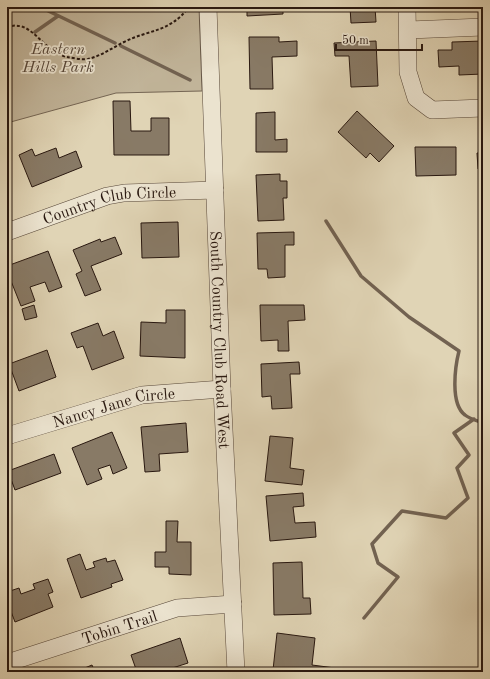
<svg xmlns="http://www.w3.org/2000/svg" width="490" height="679" font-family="'Old Standard TT',serif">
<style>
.green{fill:#c1b499;stroke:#756654}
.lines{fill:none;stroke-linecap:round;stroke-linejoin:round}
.stream{stroke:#726251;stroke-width:3.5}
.building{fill:#887a66;stroke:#291810}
.minor-casing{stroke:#574739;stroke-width:18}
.path{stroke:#291810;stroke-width:2;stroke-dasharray:3 2;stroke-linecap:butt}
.minor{stroke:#ebe3cf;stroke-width:17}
.labels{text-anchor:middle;stroke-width:3.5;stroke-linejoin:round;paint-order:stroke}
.park-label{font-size:16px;font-style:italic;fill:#574739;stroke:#ebe3cf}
.street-label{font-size:16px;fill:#291810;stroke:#ebe3cf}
</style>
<rect width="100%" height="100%" fill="#e0d4b5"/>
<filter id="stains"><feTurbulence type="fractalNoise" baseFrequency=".005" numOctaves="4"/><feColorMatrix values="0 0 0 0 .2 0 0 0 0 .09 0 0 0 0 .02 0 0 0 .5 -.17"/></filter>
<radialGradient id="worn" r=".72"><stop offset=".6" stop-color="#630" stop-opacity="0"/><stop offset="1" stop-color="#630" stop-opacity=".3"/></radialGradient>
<!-- green -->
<path class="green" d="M7,7h192l3,84 -86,2 -109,30z"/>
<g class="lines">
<!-- stream -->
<path class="stream" d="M40,7l75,36
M35,32l23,-16
M121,46l69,34
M326,221l35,55 48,41 50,34c-4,16 -9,53 6,64 5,4 13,6 18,8
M364,618l34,-41 -20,-14 -6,-19 30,-33 44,7 22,-20 -11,-30 12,-13 -15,-22 20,-14"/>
</g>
<!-- building -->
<path class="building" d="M247,7h36v7l-36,2z
M350,7h25l1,15 -25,1z
M249,37h30v5l18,-1v15l-25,1 1,32h-23z
M376,41l2,45 -27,1 -2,-31h-14l-1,-13z
M483,41v33l-24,1v-9l-20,1 -1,-17h14v-8z
M113,101h17l1,30h20v-13h18v37h-55z
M357,111l37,35 -15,16 -9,-9 -4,5 -28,-26z
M275,112v28l12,-1v13h-31v-39z
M415,147h41v28l-40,1z
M56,148l3,10 17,-7 6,16 -50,20 -13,-32 13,-6 3,7z
M477,153h6v16h-5z
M280,174v7h7v17h-4l1,22 -26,1 -2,-46z
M178,222l1,35 -37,1 -1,-35z
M294,232v13h-9v32l-17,1 -1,-9h-9l-1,-36z
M115,237l7,17 -31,12 10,24 -16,6 -9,-22 6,-3 -9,-21 27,-11 1,3z
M48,251l14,36 -13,5 -4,-10 -15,5 5,14 -14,5 -14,-35v-5z
M34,305l3,12 -12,3 -3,-11z
M260,305h44l1,15 -17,1 1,30h-11v-11l-17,1z
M166,310h19v48l-45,-2 1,-34 25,1z
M98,323l5,13 11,-5 10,27 -32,12 -9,-24 -6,2 -6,-15z
M47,350l9,27 -37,14 -10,-27z
M299,362l1,12h-10l2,34 -20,1 -1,-13 -9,1 -1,-33z
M186,423l2,29 -29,2 1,17 -15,1 -4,-45z
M112,432l15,36 -14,6 -3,-9 -12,4 4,10 -15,6 -15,-37z
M270,436l23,2 -3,30 14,2 -2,15 -37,-4z
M54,454l7,19 -46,17 -7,-19z
M303,493l1,13 -11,1 2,16 20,-1 1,15 -46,4 -4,-45z
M166,521h12l-1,21h14v33l-22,-1v-7h-14v-15h11z
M80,554l6,16 9,-3 -2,-5 13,-4 1,4 8,-2 8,20 -12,4 1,3 -31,11 -14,-39z
M302,562l1,36h7l1,16 -37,1 -1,-52z
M48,579l5,13 -5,2 5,13 -38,15 -8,-21v-9l12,-4 2,6 14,-5 -2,-5z
M277,633l38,5 -3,27 23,3v4h-45l-17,-2z
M180,638l8,25 -28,9h-23l-6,-17z
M92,665l3,7h-20z"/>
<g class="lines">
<defs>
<g id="minor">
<path id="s1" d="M208,7l14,382 14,283"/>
<path d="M407,7l1,65 8,26 16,12 51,-2"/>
<path d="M409,30l74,-3"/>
<path id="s2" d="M7,232l100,-36 17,-3 91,-3"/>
<path id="s3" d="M7,436l135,-41 80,-6"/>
<path id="s4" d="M7,663l170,-55 56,-4"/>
</g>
</defs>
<!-- minor casing -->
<use href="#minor" class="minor-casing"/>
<!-- path -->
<path class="path" d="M7,27c4,-1 8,-2 12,-1 16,2 27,26 48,31 6,1 15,3 21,2 13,-3 24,-11 36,-17 26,-13 45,-9 65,-35"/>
<!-- minor -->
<use href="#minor" class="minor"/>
</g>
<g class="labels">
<!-- park labels -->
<g class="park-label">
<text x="58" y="54">Eastern<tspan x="58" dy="18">Hills Park</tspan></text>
</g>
<!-- street labels -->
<g class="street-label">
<text dy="6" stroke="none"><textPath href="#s2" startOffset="107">Country Club Circle</textPath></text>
<text dy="6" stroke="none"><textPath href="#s1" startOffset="333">South Country Club Road West</textPath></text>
<text dy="6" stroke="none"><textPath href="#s3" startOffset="111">Nancy Jane Circle</textPath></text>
<text dy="6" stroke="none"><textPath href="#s4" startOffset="118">Tobin Trail</textPath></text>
</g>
</g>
<!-- margin -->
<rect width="490" height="679" fill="none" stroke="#e0d4b5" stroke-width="24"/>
<rect x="8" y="8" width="474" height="663" fill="none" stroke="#291810" stroke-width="2"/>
<rect x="12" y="12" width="466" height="655" fill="none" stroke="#291810"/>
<!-- scale -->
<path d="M336 44v6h86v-6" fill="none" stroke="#291810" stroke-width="2"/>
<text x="342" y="44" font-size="12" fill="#291810" stroke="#ebe3cf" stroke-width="3" paint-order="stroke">50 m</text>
<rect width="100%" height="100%" filter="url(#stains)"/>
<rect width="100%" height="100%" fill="url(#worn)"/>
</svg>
